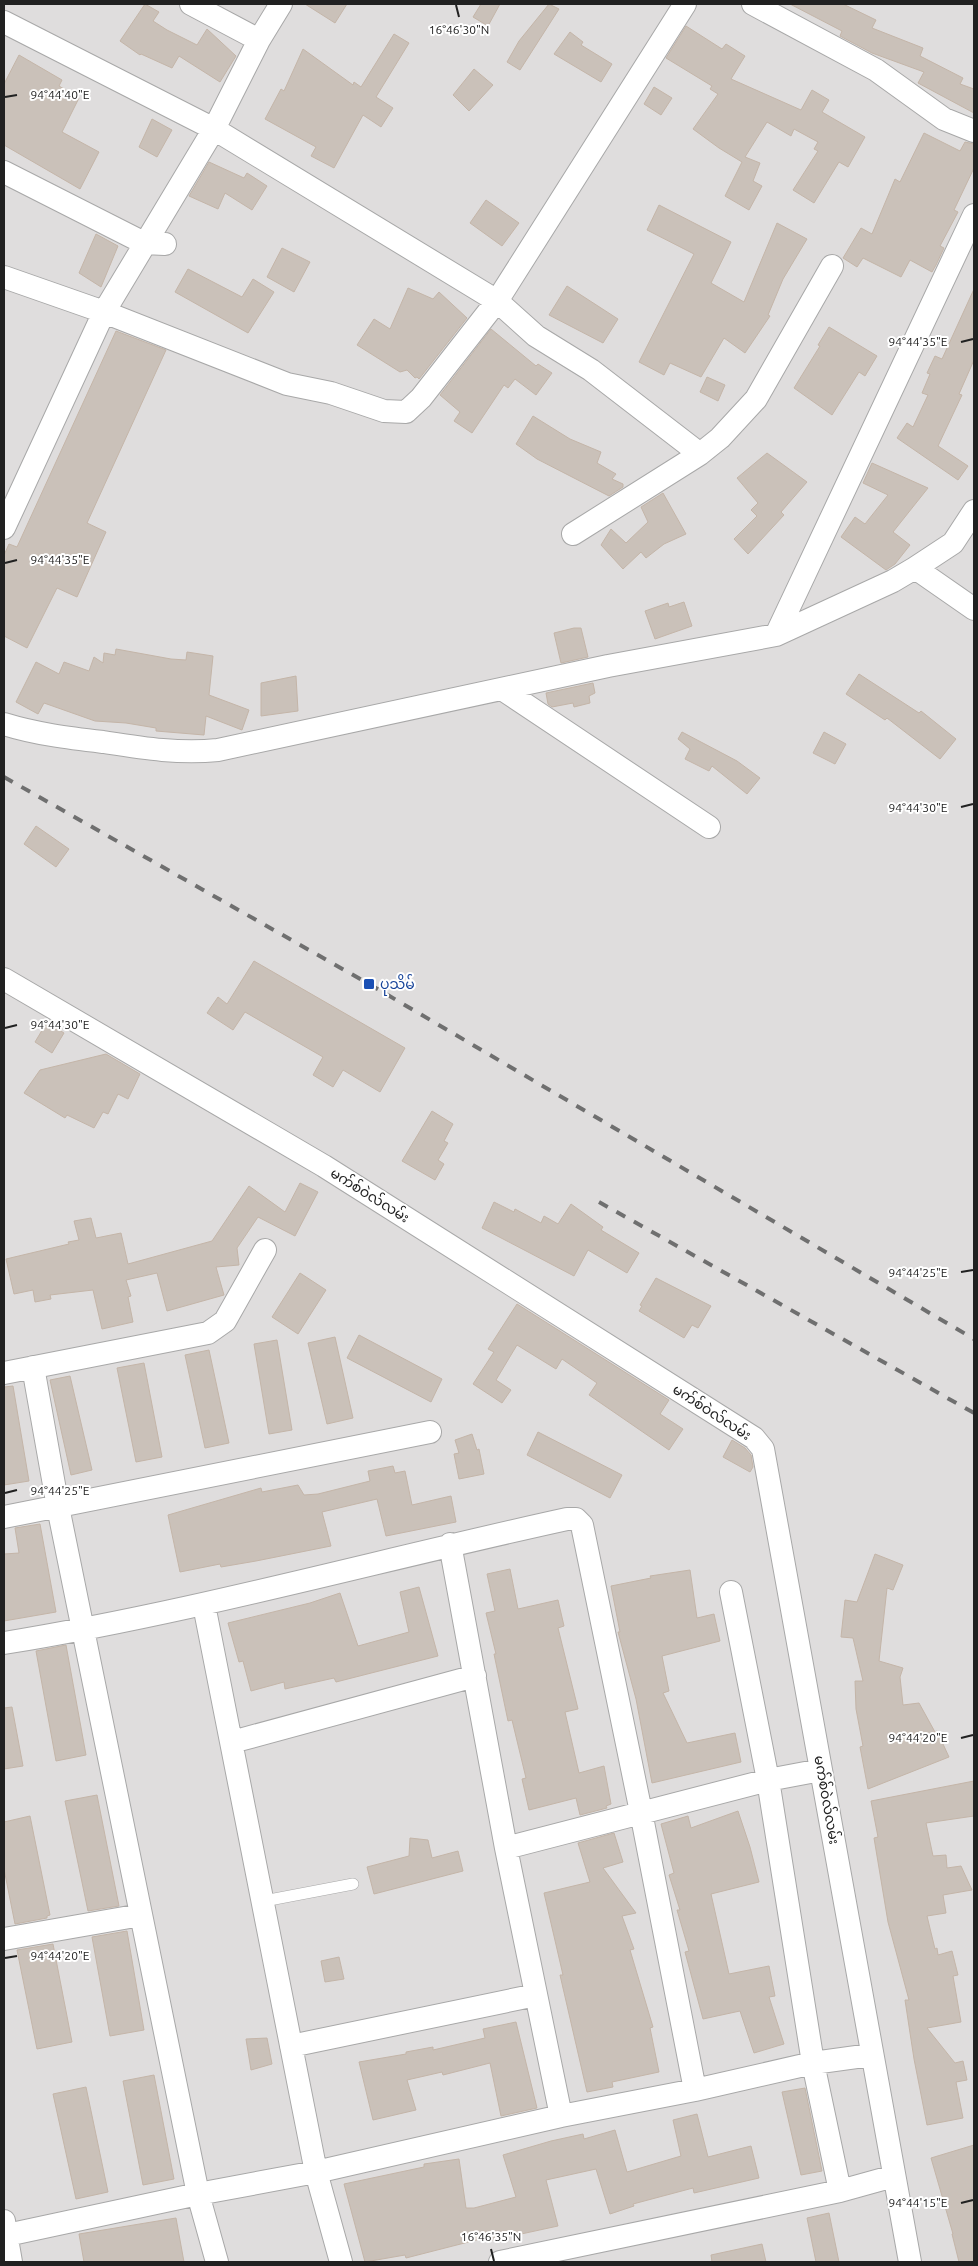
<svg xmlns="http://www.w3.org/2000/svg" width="978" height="2266" font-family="Ubuntu,'Noto Sans Myanmar',sans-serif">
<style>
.residential{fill:#dfdddd}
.building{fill:#cac1b9;stroke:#c4b5a8}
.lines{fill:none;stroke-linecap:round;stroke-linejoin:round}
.service-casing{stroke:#a8a8a8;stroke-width:12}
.minor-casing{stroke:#a8a8a8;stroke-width:24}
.service{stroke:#fff;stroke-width:11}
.minor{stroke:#fff;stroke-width:22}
.rail{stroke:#6f6f6f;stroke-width:4;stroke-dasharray:10 10;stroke-linecap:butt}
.ticks{fill:none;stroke:#212121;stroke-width:2}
.transit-dot{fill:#1a4fb4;stroke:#fff;stroke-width:2}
.labels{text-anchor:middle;stroke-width:4;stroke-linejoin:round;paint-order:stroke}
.transit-label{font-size:14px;fill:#164399;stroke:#fff;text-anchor:start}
.street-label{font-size:14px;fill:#212121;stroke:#fff}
.ticks-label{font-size:12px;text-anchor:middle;fill:#212121;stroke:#fff;stroke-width:4;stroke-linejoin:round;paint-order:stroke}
</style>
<rect width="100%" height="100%" fill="#f1eee7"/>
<!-- residential -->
<path class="residential" d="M4,4h970v2258h-970z"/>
<!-- building -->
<path class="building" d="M145,4l14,8 -6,9 14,9 30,15 10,-16 29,27 -16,26 -41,-26 -7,12 -31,-14 -1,1 -20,-14z
M305,4h42l-12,19z
M481,4h19l-12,22 -15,-9z
M549,4l10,5 -39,61 -13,-8 12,-21z
M790,4h53l33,16 -4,8 51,20 -3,8 43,22 -3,6 14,5v24l-56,-30 6,-11 -52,-19 -32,-17 2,-5z
M686,26l36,23 4,-5 19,12 -14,23 70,31 11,-20 17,10 -7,12 43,25 -17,30 -9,-5 -25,41 -21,-13 25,-39 -4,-2 4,-7 -24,-13 -3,7 -24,-14 -22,35 15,6 -7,18 9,5 -13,24 -24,-14 17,-34 -23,-14 -26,-19 25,-35 -8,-5 2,-3 -46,-28z
M570,32l13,10 -2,3 31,19 -11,18 -47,-28z
M394,34l15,9 -33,54 17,11 -12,19 -18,-12 -29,53 -23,-12 5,-9 -51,-28 16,-30 3,2 19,-42 50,36 1,-3 7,5z
M19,55l43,25 -3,6 20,12 -17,34 37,20 -19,37 -76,-44v-61z
M474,69l19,16 -24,26 -16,-16z
M654,87l18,11 -11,17 -17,-11z
M152,119l20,11 -15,27 -18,-10z
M924,133l36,18 5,-9 9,2v24l-20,42 4,2 -18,34 4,2 -8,17 -4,7 -22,-12 -9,17 -38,-19 -6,9 -14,-9 18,-30 11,6 23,-55 5,3z
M209,162l35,16 3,-5 20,13 -15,24 -27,-17 -7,16 -29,-13z
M486,200l33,23 -17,23 -32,-23z
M659,205l72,37 -20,41 33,19 33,-79 30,16 -24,40 -15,36 2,1 -25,37 -21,-15 -23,39 -31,-14 -6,12 -25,-13 55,-108 -47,-24z
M96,234l22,12 -17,41 -22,-14z
M282,248l28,14 -16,30 -27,-15z
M188,269l54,28 11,-18 21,13 -26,41 -73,-41z
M567,286l51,33 -15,24 -54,-28z
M408,288l25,11 6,-7 28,26 -48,61 -2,-2 -2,1 -8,-8 -7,2 -43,-27 17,-26 16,10z
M974,289v71l-15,34 3,1 -24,51 30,20 -10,14 -61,-42 10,-15 6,4 15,-32 -6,-2 8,-19 -3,-1 8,-17 7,3z
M829,327l48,29 -12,20 -6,-4 -27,43 -38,-27 26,-42 -2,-1z
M491,329l45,37 2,-2 14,9 -16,22 -21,-16 -7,9 -4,-3 -32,48 -18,-12 6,-9 -20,-17z
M116,331l50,19 -79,173 19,9 -29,65 -20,-9 -30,60 -23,-12v-81l5,-11 8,3z
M707,377l18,8 -7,16 -18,-9z
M533,416l37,23 31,13 -4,11 19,11 -4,5 11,5v3l-14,9 -72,-37 -21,-15z
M767,453l40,29 -26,30 3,3 -36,39 -14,-15 23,-23 -6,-6 7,-7 -21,-25z
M872,463l56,25 -35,44 17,13 -15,19 -9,6 -45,-33 14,-20 10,7 23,-29 -25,-12z
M663,493l23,41 -22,10 -18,14 -5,-6 -18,17 -22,-24 10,-16 15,14 22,-21 -7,-15z
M684,602l8,24 -37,13 -10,-28 23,-8 1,4z
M574,628h7l7,29 -27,6 -7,-30z
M116,649l55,10 15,1 1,-8 26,4 -4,39 40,15 -7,20 -36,-14 -2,19 -48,-4v-3l-30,-5 -31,-2 -51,-18 -6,11 -22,-12 20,-40 23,12 5,-12 25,9 5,-14 9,6 1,-10 11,2z
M859,674l60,39 2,-2 35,28 -16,20 -53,-41 -2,2 -39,-26z
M296,676l2,35 -37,5v-33z
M593,683l2,10 -6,3 1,7 -16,4 -1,-4 -21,4 -4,-3 -2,-11z
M682,732l55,29 23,17 -13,16 -35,-28 -3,5 -24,-12 5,-10 -12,-10z
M824,732l22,12 -11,20 -22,-11z
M36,826l33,23 -13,18 -32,-23z
M254,961l151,87 -25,44 -37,-22 -10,17 -20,-12 10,-18 -78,-45 -12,18 -26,-17 11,-16 9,7z
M47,1022l17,11 -12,20 -17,-11z
M106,1054l34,20 -12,25 -10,-5 -10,20 -5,-2 -9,16 -27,-13 -2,3 -41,-25 16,-23z
M432,1111l21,13 -9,17 4,2 -10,17 6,4 -9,16 -33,-19z
M300,1183l18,9 -23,44 -37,-19 -21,31 2,17 -23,2 8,28 -57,16 -10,-38 -31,7 5,16 -3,1 5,25 -31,7 -9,-39 -43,5 1,4 -16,3 -2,-12 -19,4 -8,-35 63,-15 -1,-2 11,-2 -5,-19 17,-3 5,20 25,-5 7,31 84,-23 37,-55 36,26z
M494,1202l20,10 1,-3 26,14 3,-7 14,8 13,-20 32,23 -2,3 38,23 -12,20 -39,-23 -14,26 -92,-48z
M300,1273l26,17 -28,44 -26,-17z
M656,1278l55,28 -13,22 -6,-3 -8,13 -45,-27 3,-5 -2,-1z
M517,1304l152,96 -9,14 23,15 -14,21 -80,-55 8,-12 -35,-24 -6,10 -39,-24 -21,35 15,10 -9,13 -29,-19 21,-32 -6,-3z
M359,1335l83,44 -11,23 -84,-44z
M335,1337l18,81 -26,6 -19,-81z
M277,1340l15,90 -23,4 -15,-90z
M209,1350l20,93 -24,5 -20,-93z
M144,1363l18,94 -26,5 -19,-94z
M70,1376l22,94 -21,5 -21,-95z
M13,1386l16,95 -25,4v-98z
M538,1432l84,43 -12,23 -83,-43z
M472,1434l5,16 2,-1 5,25 -25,5 -5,-25 5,-1 -4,-13z
M732,1440l13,8 6,7 2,12 -3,5 -27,-15z
M393,1466l2,7 10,-2 7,34 39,-9 5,26 -70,14 -9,-37 -55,13 9,34 -75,15 -35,6 -1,-3 -40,8 -12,-57 93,-27 1,4 36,-7 6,10 14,-1 52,-13 -2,-10z
M40,1524l16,88 -52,9v-67l15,-1 -4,-25z
M875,1554l28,11 -10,25 -6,-2 -8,73 24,7 -3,9 3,28 16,-2 16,29 2,-1 12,26 -81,32 -8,-42 3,-1 -7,-37 -1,-28h8l-10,-43 -12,-1 4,-37 12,2z
M510,1569l8,40 40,-9 6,26 -6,2 20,81 -13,3 14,61 25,-7 7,38 -5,2 1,2 -27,7 -4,-17 -47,12 -7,-31 4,-1 -14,-58 -4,1 -14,-67h2l-10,-41 9,-2 -8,-37z
M690,1570l7,48 17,-4 6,27 -58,15 7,35 -6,2 24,50 48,-10 6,29 -89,21 -16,-84 -18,-67h2l-9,-46 40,-8 -1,-2z
M419,1587l19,69 -102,26 -2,-4 -49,11 -1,-7 -33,9 -8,-30 -4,1 -11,-39 82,-20 30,-10 18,53 51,-14 -9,-40z
M66,1645l20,110 -30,6 -20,-110z
M12,1707l11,59 -19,3v-61z
M974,1781v35l-48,7 7,33 13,-1 1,13 14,-2 11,24 -29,5 3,18 -19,3 8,33 2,-1 1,7 14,-4 6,24 -5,1 8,46 -34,6 28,35 8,-2 4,19 -11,2 7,36 -36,7 -13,-66 -9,-59h4l-21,-78 -14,-84 4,-1 -7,-36z
M97,1795l22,111 -31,5 -23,-110z
M738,1811l12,36 9,35 -48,12 18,80 40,-8 6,30 -6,1 15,47 -30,9 -14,-42 -37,8 -18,-67 4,-1 -12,-41h3l-11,-35 5,-2 -13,-49 27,-8 3,12z
M30,1816l20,99 -3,1v2l-32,6 -11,-55v-47z
M614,1833l9,29 -20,6 33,45 -14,3 12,33 -4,1 23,77 -3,1 9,44 -47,10 1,5 -26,5 -27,-117h3l-19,-82 46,-11 -12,-39z
M410,1838l18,2 4,18 26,-7 5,20 -89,23 -7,-27 42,-11z
M127,1931l17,99 -34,6 -18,-99z
M53,1944l19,98 -35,7 -20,-99z
M339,1957l5,22 -19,3 -4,-21z
M516,2022l21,86 -36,8 -11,-53 -47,12 -1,-3 -35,8 9,30 -43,10 -14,-58 47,-8v-2l27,-5v3l52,-12 -2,-9z
M267,2038l5,26 -21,6 -5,-31z
M154,2075l20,104 -31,6 -20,-104z
M86,2087l22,105 -32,7 -23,-105z
M805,2088l17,83 -21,4 -19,-83z
M697,2114l11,43 43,-11 8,32 -65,15 -1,-5 -60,16 1,2 -24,8 -14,-45 -50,11 12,46 -69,15 -1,-4 -82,21 -1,-3 -40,7 -21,-78 80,-17v-3l35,-5 7,49h8l42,-11 -13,-42 48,-14 32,-7 1,5 31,-9 12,42 54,-16 -8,-36z
M974,2145v117h-15l-7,-28h1l-22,-76z
M829,2213l10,49h-23l-9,-44z
M176,2218l8,44h-100l-5,-28z
M762,2244l4,18h-54l-1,-7z"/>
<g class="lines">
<defs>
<path id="service" d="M264,1901l89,-17"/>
<path id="minor" d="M191,4l68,36
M753,4l123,66 68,49 30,12
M4,22l210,107 283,172 39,35 55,34 109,84
M4,172l140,71 21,1
M4,277l100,35 183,72 44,9 53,18 22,1 15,-14 76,-97 188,-297
M4,528l100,-216 110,-183 45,-89 22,-36
M573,534l127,-80 20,-16 36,-39 76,-133
M915,568l59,41
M776,635l198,-420
M502,689l207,138
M4,724c32,10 65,14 99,18 39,6 75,12 115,8l390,-84 168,-31 117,-54 22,-13 38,-25 21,-32
M4,979l320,187 430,272 9,11 147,813
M33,1367l25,140 140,687 19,68
M4,1373l204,-40 17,-12 40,-71
M4,1517l426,-85
M450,1544l56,304 55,268
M731,1592l37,188 45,283 27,128
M204,1605l112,567 25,90
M4,1643c190,-31 375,-83 563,-124h9l6,6 59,287 54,278
M232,1742l243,-66
M506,1848l262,-68 53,-10
M4,1939l137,-24
M291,2046l245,-51
M4,2221l7,41
M7,2235l191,-41 118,-22 245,-56 134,-26 118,-27 58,-8
M500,2262l340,-71 54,-15"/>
</defs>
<!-- service casing -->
<use href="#service" class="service-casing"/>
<!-- minor casing -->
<use href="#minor" class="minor-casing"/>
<!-- service -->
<use href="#service" class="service"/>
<!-- minor -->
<use href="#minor" class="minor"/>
<!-- rail -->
<path class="rail" d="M4,777l365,207 605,355
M599,1202l375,211"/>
</g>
<!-- ticks -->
<path class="ticks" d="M456,5l3,12M5,97l12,-2M961,342l12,-3M5,563l12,-3M961,807l12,-3M5,1028l12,-3M961,1272l12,-2M5,1493l12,-3M961,1738l12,-3M5,1958l12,-2M961,2203l12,-3M491,2249l3,12"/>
<!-- markers -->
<rect class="transit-dot" x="363" y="978" width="12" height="12" rx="2.5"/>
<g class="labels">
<!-- transit labels -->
<g class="transit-label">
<text x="380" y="989">ပုသိမ်</text>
</g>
<!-- street labels -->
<g class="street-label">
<text transform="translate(370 1195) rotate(32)" y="5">မက်စ်ဝဲလ်လမ်း</text>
<text transform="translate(712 1412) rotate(33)" y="5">မက်စ်ဝဲလ်လမ်း</text>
<text transform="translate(827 1800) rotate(80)" y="5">မက်စ်ဝဲလ်လမ်း</text>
</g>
</g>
<g class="ticks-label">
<text x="459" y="34">16°46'30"N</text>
<text x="60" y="99">94°44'40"E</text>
<text x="918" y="346">94°44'35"E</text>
<text x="60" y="564">94°44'35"E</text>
<text x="918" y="812">94°44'30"E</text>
<text x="60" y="1029">94°44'30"E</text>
<text x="918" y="1277">94°44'25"E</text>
<text x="60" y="1495">94°44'25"E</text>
<text x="918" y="1742">94°44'20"E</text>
<text x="60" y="1960">94°44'20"E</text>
<text x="918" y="2207">94°44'15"E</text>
<text x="491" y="2241">16°46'35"N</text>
</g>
<!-- border -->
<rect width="978" height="2266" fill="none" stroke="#212121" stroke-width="10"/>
</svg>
